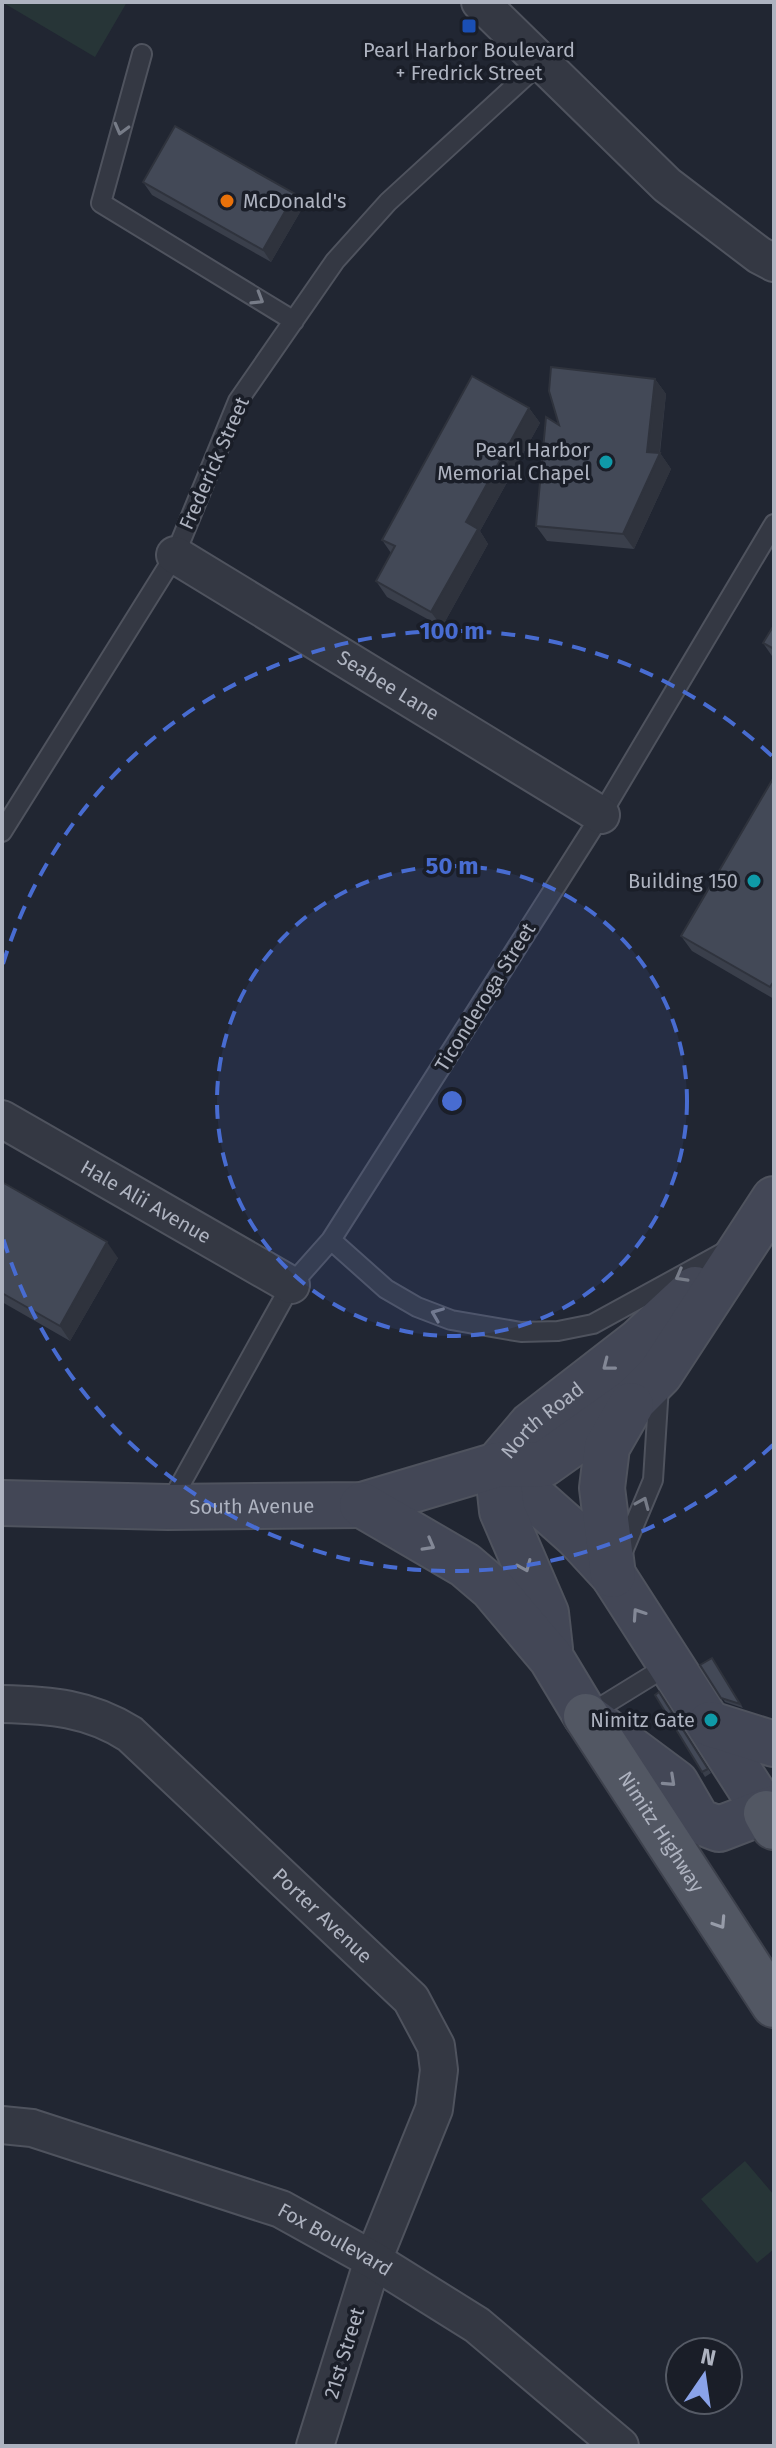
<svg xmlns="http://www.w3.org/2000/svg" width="776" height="2448" font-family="'Fira Sans',sans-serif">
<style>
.green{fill:#273537}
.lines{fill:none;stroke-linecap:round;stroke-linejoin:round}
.lane-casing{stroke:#4f535e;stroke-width:22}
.street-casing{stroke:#4f535e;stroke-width:40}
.secondary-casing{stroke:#4f535e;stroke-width:48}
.primary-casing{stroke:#3e424d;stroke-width:48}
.lane{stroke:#343843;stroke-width:18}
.street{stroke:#343843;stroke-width:36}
.secondary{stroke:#434756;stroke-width:44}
.primary{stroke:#525763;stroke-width:44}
.wall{fill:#3a3f4b}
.shaded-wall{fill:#2f333d}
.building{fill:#434957;stroke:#2f333d;stroke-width:2}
.oneway{stroke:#777c88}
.oneway2{stroke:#838896}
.oneway3{stroke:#979ca9}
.ring{fill:none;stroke:#486cd1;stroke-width:4;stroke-dasharray:14 10}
.transit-dot{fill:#1a4fb4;stroke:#1a1e28;stroke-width:3}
.food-dot{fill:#e8710a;stroke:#1a1e28;stroke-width:3}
.culture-dot{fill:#0f9aa8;stroke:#1a1e28;stroke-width:3}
.labels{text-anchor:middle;stroke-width:7;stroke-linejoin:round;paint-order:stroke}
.poi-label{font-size:20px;fill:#aeb3c0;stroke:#1a1e28;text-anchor:end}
.street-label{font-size:20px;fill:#aeb3c0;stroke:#1a1e28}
.centre{fill:#486cd1;stroke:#1a1e28;stroke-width:4}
.ring-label{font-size:24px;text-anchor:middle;font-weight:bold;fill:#486cd1;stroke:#1a1e28;stroke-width:7;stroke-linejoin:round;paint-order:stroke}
</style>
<rect width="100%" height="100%" fill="#212632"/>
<!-- green -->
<path class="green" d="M2,2h125l-32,55z
M745,2161l29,34v54l-17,14 -56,-64z"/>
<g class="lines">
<defs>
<path id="lane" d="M142,54l-41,149 193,118
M2,832l173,-277 63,-154 97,-140 53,-59 152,-139
M331,1240l55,49 31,18 34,13 70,12 37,-1 35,-7 133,-73
M169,1505l122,-220 40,-45 270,-425 173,-291
M622,1554l31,-74 6,-94
M586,1716l86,-53"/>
<g id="street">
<path d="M480,2l187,183 92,70 15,8"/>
<path id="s1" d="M175,555l426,260"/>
<path id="s2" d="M2,1119l289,166"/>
<path id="s3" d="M2,1704c48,1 87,4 128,30l281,265 25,47 3,24 -5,39 -61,151 -58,186"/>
<path id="s4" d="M2,2125l30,3 249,81 92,51 104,65 143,121"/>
</g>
<g id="secondary">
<path d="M497,1465l80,71 36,39 153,238"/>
<path id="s5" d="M497,1465l34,-40 107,-83 57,-53"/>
<path d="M497,1465l5,46 44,102 4,36"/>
<path id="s6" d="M2,1503l166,4 194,-2 135,-40 47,-1 90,-64 26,-26 114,-175"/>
<path d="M362,1505l103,60 27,23 59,70 35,58 90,67 22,38 21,8 55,-21"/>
<path d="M613,1575l-11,-87 5,-41 24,-42"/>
<path d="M710,1724l64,20"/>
</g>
<g id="primary">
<path id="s7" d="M586,1716l188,289"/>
<path d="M766,1813l8,14"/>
</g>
</defs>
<!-- lane casing -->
<use href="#lane" class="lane-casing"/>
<!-- street casing -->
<use href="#street" class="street-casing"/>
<!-- secondary casing -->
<use href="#secondary" class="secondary-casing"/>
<!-- primary casing -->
<use href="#primary" class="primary-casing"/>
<!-- lane -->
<use href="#lane" class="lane"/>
<!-- street -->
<use href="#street" class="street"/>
<!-- secondary -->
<use href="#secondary" class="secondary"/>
<!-- primary -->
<use href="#primary" class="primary"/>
</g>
<!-- wall -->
<path class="wall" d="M143,182l160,25 -32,55 -119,-67z
M655,379l11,15 -6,59 11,16 -37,80 -87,-8 -11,-15 23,-101z
M529,408l11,15 -60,108 8,13 -46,83 -55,-30 -11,-16 15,-28 -9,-13z
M774,625v34l-11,-16z
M774,777v222l-82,-48 -11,-15z
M2,1182l116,76 -48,83 -68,-39z
M712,1658l31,50 -18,-6 -25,-37z
M659,1692l52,81 -6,4 -50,-82z"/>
<!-- shaded-wall -->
<path class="shaded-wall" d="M295,194l8,13 -32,55 -8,-12z
M655,379l11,15 -7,62 1,-3 11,16 -37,80 -11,-15 24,-82z
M529,408l11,15 -60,108 8,13 -46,83 -11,-15 35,-90z
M107,1242l11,16 -48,83 -10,-15z"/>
<!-- building -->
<path class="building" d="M175,126l120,68 -32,56 -120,-68z
M551,367l104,12 -8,73 13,1 -37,81 -87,-8 10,-109 13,8 -10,-34z
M472,376l57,32 -63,114 12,7 -47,83 -55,-31 19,-35 -13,-6z
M774,625v24l-11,-6z
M774,777v204l-4,6 -89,-51z
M2,1182l105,60 -47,84 -58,-33z
M712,1658l28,46 -19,-6 -21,-33z
M659,1692l49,77 -6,3 -47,-77z"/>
<!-- one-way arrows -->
<defs><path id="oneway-chevron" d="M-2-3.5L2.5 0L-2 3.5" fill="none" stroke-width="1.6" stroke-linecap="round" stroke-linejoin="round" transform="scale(2)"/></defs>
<g class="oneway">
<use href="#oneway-chevron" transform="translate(121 129) rotate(105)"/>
<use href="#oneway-chevron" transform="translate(258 299) rotate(31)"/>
<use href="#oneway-chevron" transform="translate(681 1276) rotate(151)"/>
<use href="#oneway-chevron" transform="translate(437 1314) rotate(-158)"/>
<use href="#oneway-chevron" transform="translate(643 1503) rotate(-67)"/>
</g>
<g class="oneway2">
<use href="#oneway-chevron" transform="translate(608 1365) rotate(142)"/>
<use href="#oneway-chevron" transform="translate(429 1545) rotate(29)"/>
<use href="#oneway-chevron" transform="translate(525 1566) rotate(67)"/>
<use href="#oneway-chevron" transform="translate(638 1614) rotate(-124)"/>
<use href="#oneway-chevron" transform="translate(670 1781) rotate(43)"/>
</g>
<use class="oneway3" href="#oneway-chevron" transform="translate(720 1923) rotate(57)"/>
<!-- distance rings -->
<circle cx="452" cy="1101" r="235" fill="#486cd1" fill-opacity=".12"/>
<g class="ring">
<circle cx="452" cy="1101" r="235"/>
<path d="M773 1445A470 470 0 0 1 3 1238M3 964A470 470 0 0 1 773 757"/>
</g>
<!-- markers -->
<rect class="transit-dot" x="461" y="18" width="16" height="16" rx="4"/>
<circle class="food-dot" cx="227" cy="201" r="8"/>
<g class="culture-dot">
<circle cx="606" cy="462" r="8"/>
<circle cx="754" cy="881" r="8"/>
<circle cx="711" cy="1720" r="8"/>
</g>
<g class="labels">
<!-- poi labels -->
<g class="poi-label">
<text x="469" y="57" text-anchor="middle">Pearl Harbor Boulevard<tspan x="469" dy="23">+ Fredrick Street</tspan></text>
<text x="243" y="208" text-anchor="start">McDonald's</text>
<text x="590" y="457">Pearl Harbor<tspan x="590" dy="23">Memorial Chapel</tspan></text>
<text x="738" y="888">Building 150</text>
<text x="695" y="1727">Nimitz Gate</text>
</g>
<!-- street labels -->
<g class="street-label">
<text transform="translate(214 463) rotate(-66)" y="7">Frederick Street</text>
<text dy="7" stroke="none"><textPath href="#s1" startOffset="250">Seabee Lane</textPath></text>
<text transform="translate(485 997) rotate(-58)" y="7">Ticonderoga Street</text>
<text dy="7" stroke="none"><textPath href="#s2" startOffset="166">Hale Alii Avenue</textPath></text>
<text dy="7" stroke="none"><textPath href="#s5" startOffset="64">North Road</textPath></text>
<text dy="7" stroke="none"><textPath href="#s6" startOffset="250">South Avenue</textPath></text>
<text dy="7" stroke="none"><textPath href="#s7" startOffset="138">Nimitz Highway</textPath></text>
<text dy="7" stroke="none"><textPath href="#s3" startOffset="398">Porter Avenue</textPath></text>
<text dy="7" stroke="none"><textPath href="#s4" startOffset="354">Fox Boulevard</textPath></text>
<text transform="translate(344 2353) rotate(-73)" y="7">21st Street</text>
</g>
</g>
<circle cx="452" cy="1101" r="12" class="centre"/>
<g class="ring-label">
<text x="452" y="639">100 m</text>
<text x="452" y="874">50 m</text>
</g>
<!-- border -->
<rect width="776" height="2448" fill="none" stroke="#aeb3c0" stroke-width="8"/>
<!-- north arrow -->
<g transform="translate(704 2376) rotate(13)"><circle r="38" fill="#1a1e28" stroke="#555a65" stroke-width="2"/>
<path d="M0-6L14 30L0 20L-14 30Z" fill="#8aa3e9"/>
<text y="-12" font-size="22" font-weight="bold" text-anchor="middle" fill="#aeb3c0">N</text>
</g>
</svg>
